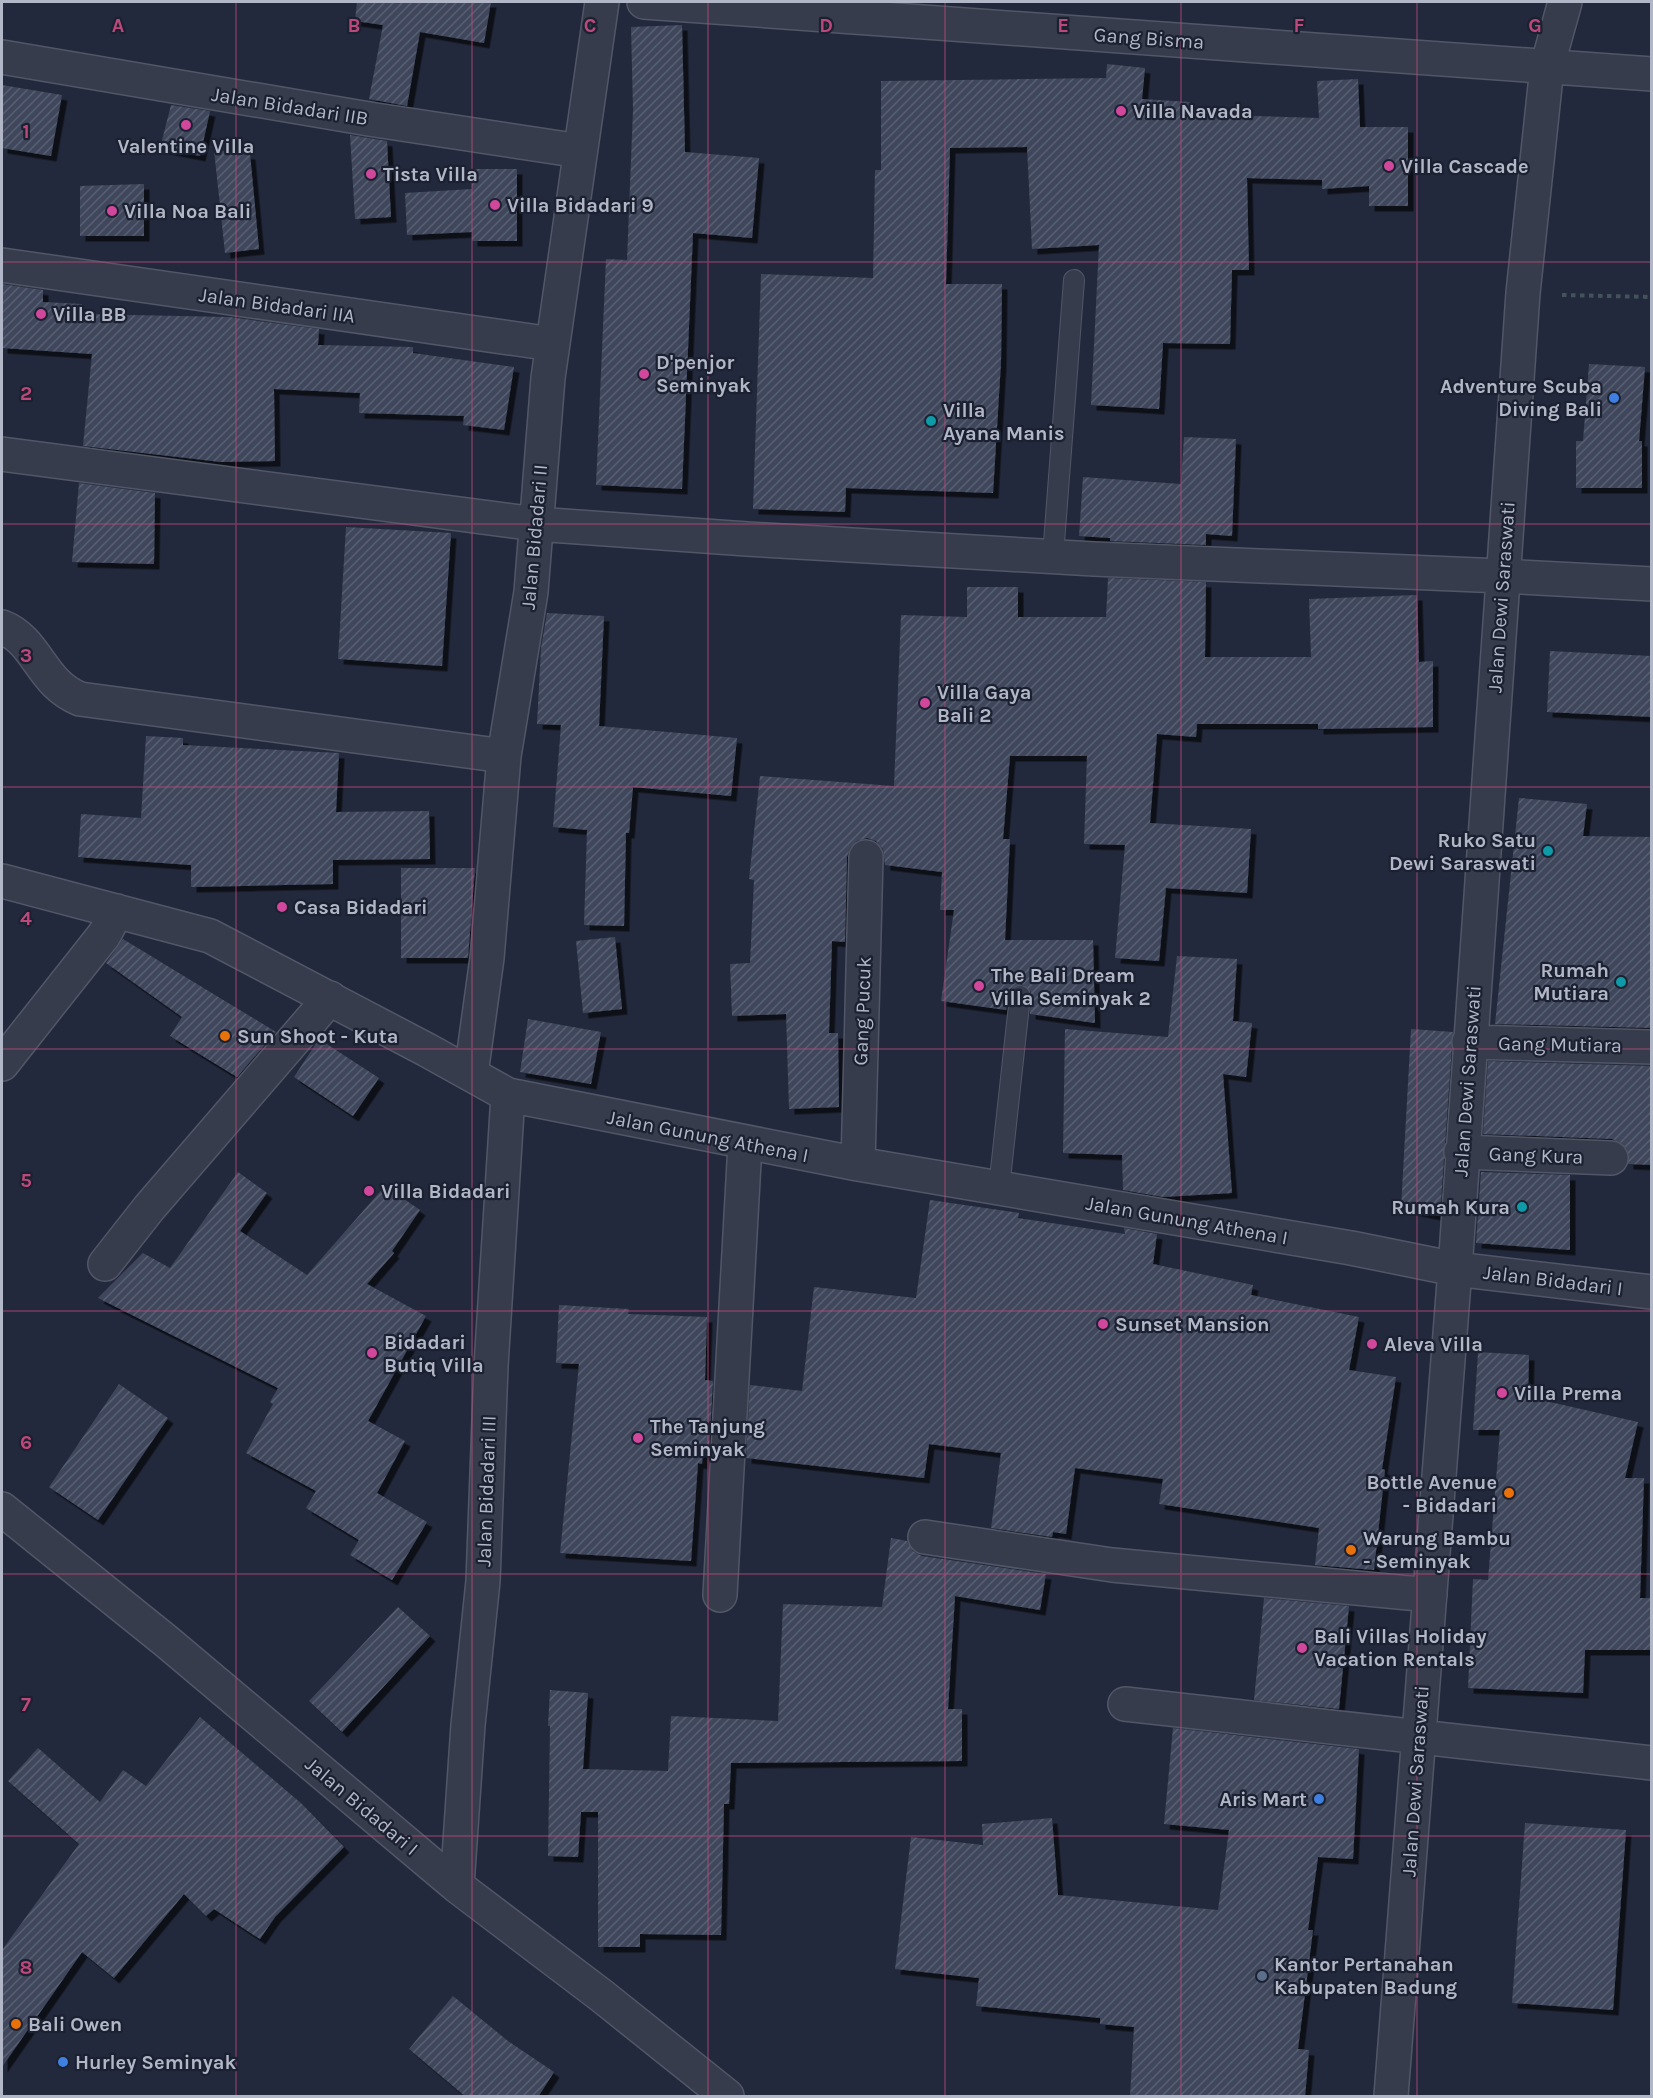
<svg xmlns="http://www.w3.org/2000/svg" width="1653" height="2098" font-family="Karla,sans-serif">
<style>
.building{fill:url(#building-hatch);filter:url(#shadow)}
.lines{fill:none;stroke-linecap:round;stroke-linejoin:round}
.service-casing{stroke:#525767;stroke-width:22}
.minor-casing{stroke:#525767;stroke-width:36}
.path{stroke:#43535a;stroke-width:4;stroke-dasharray:4.5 4.5;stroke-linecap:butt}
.service{stroke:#373c4c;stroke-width:20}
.minor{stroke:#373c4c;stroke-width:33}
.grid{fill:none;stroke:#bd487b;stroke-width:1.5;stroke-opacity:0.55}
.hotel-dot{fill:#d1479c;stroke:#1c2131;stroke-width:2}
.shop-dot{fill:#3f7fe0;stroke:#1c2131;stroke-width:2}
.culture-dot{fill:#0f9aa8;stroke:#1c2131;stroke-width:2}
.food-dot{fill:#e8710a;stroke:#1c2131;stroke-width:2}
.service-dot{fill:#5c6f8a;stroke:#1c2131;stroke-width:2}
.labels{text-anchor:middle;stroke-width:4.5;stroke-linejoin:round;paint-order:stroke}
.street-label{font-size:20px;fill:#b2b7c7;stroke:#1c2131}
.poi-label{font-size:20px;font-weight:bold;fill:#b2b7c7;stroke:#1c2131;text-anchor:start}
.grid-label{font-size:20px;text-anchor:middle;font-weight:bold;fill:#bd487b;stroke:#1c2131;stroke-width:4.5;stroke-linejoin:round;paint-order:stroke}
</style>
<defs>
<pattern id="building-hatch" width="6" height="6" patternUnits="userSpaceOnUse" patternTransform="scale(1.5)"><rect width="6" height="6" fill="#3f475b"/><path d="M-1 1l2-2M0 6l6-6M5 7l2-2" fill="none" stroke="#585f71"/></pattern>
<filter id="shadow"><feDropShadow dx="5.5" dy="5.5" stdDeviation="0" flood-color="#0009"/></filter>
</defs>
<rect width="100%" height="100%" fill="#23293c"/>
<!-- building -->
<path class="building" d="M357,2h134l-7,41 -64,-11 -13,74 -38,-7 14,-74 -28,-4z
M682,25l3,127 74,6 -7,80 -59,-5 -11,256 -86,-4 10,-226 21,1 6,-150 -2,-83z
M1107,64l38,4 -3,31 48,3 -1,12 130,4 -2,-37 41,-2 2,48h48v79h-39v-20l-47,3v-9l-75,-2 2,92h-17l-2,74 -67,-1 -4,66 -68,-4 8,-160 -67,4 -5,-102 -77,1 -4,136h56l-1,78 -8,131 -147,-5 -1,24 -92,-3 8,-235 112,4 2,-108h6v-89l225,-3z
M2,85l60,10 -11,61 -49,-8z
M171,105l39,6 -10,45 -40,-8z
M350,135l37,6 4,76 -36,2z
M214,150l36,4 9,95 -34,4z
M472,169h45v72h-45v-9l-65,3 -2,-42 67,-4z
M144,184v52h-64v-50z
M2,284l41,6v12l39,2 -1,10 148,3 90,12 -1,16 95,2v6l101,14 -10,63 -41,-5 1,-9 -105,-3 1,-20 -86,-4 1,72 -54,1 -138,-16 9,-92 -90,-6z
M1589,364l56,3 -6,74h3v47h-66v-47h7z
M1184,437l52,2 -4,97 -26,-2v11l-96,-4v-3l-31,-2 4,-59 98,7z
M79,483l76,10 -1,71 -82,-2z
M346,527l105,6 -9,133 -104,-7z
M1108,578l98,4 -1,75h106l-2,-58 108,-4 2,67 14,-1v66l-115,2v-5h-121l-1,13 -39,-3 -7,89 101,6 -4,64 -81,-5 -7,73 -44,-3 10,-113 -41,-1 3,-88h-77l-7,83h7l-5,101h88l2,83 -65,-9 1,-22 -9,-8 -12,5 -4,21 -65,-9 13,-91h-14l2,-38 -57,-7 -2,-16 -7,-8 -9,-3 -10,3 -7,7 -3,9 -2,85 -13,-1 -3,92h9l1,74 -50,2 -3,-95 -54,2 -2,-52 20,-1 4,-83 -5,-1 11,-103 134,10 7,-171 66,2v-30h51v30h88z
M547,613l57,3 -5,110 138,12 -6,58 -98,-9 -4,46h-3l-2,93 -40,-1 3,-95 -34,-3 8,-102 -24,-1 4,-76z
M1550,651l102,5v61l-105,-5z
M146,736l37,2v7l156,8 -3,59 93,-1 1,48 -97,1v24l-142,3v-22l-113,-8 3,-43 60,4z
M1519,798l68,6 -4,32 69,1v191l-157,-4z
M401,868h74l-7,90h-67z
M615,937l7,72 -39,4 -7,-72z
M123,939l153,93 -39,45 -67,-41 12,-19 -76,-54z
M1177,956l60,3 -4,62 19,2 -6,54 -23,-3 9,119 -69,4 -40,-7 -1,-35 -59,-2 2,-124 103,8z
M528,1019l73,13 -10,52 -71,-12z
M1411,1029l42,3 -13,184 -39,-8z
M319,1039l60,39 -26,38 -59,-39z
M1488,1061l164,5v99l-24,-1 -1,-15 -6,-6 -9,-4 -129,-5z
M238,1172l29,21 -27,38 67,44 78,-89 35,24 -28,41 2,2 -27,31 59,32 -58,105 37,20 -28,52 50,29 -35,58 -42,-25 9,-15 -53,-32 10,-17 -70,-38 27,-49 -3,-2 8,-14 -180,-90 45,-45 27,15z
M1481,1172l89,3v75l-94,-7z
M930,1200l89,13 -1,5 107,16 -1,-6 33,6 -4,30 100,21 -2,10 108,22 -10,53 47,7 -14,92 3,1 -11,100 -59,-5 4,-37 -160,-24 4,-25 -88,-11 -9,66 -13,-2 -1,5 -61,-9 10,-75 -72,-9 -5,34 -178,-20 4,-73 52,6 12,-104 102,11z
M559,1305l70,4 -1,5 79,3 -2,63 8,1 -4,73 -6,-1 -1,11 -4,-1 -7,98 -131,-8 19,-189 -23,-1z
M1478,1352l51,3 -1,42 110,25 -13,56h19l-4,120h12v52h-67l-2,43 -115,-5 5,-109 15,1 12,-150h-27z
M119,1384l49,34 -70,102 -49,-33z
M891,1538l16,3 6,10 9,5 124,18 -6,36 -85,-14 -7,113h14v52l-231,2 -2,41h-5l-3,131 -81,-1v13h-42v-135h-17l-3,45 -30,-1 2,-130h-2l2,-36 38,3 -5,76 85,2 3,-55 107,5 5,-117 99,3z
M1264,1598l85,8 -10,103 -85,-9z
M398,1607l32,29 -88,96 -33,-31z
M200,1717l102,87 42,43 -69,70 -15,22 -46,-30 -8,7 -22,-22 -70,84 -32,-26 -80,115v-117l77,-106 -71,-63 30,-33 62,54 23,-32 23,16z
M1173,1728l186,21 -6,110 -35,-2 -10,73h5l-15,119 11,1 -4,47h-175l4,-70 -34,-3v-6l-124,-12 3,-28 -84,-9 16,-132 72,8 -1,-21 70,-6 6,77 160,15 11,-80 -65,-6z
M1525,1823l101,7 -13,180 -101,-7z
M453,1996l55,45 46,31 -16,25h-72l-57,-48z"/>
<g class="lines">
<defs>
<path id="service" d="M1053,556l21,-276
M999,1188l21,-192"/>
<path id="minor" d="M644,2l1008,72
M2,57l367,62 211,32
M2,265l550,79
M2,454l534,70 211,15 347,20 408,17 150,8
M2,627c36,14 38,56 78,72l424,57
M2,881l208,55 217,114 81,45 350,69 493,84 104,21 197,23
M1469,1042l183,5
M2,1064l102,-129 13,-24
M471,1074l16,-116 17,-202 27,-164 17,-214 54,-376
M1461,1152l150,6
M858,1164l8,-307
M105,1264l44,-56 181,-210
M2,1509l164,132 291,245 145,110 125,100
M925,1537l187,28 318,30
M720,1595l25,-451
M1125,1704l527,59
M457,1886l11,-161 15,-144 8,-215 17,-271
M1391,2096l64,-827 68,-976 24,-226 18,-65"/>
</defs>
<!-- service casing -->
<use href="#service" class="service-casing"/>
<!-- minor casing -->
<use href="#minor" class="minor-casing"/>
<!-- path -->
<path class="path" d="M1562,295l90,2"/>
<!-- service -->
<use href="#service" class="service"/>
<!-- minor -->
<use href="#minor" class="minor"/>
</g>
<!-- grid -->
<path class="grid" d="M236,2v2094M472,2v2094M708,2v2094M945,2v2094M1181,2v2094M1417,2v2094M2,262h1650M2,524h1650M2,787h1650M2,1049h1650M2,1311h1650M2,1574h1650M2,1836h1650"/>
<!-- markers -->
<g class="hotel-dot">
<circle cx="1121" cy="111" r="6"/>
<circle cx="186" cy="125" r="6"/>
<circle cx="1389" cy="166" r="6"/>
<circle cx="371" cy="174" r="6"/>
<circle cx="495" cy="205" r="6"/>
<circle cx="112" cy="211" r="6"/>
<circle cx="41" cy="314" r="6"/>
<circle cx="644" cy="374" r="6"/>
<circle cx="925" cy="703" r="6"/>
<circle cx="282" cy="907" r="6"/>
<circle cx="979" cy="986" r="6"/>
<circle cx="369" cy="1191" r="6"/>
<circle cx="1103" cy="1324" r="6"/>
<circle cx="1372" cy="1344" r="6"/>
<circle cx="372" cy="1353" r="6"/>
<circle cx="1502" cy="1393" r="6"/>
<circle cx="638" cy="1438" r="6"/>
<circle cx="1302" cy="1648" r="6"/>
</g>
<g class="shop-dot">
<circle cx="1614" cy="398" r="6"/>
<circle cx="1319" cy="1799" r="6"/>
<circle cx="63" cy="2062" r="6"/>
</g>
<g class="culture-dot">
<circle cx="931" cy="421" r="6"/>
<circle cx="1548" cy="851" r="6"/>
<circle cx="1621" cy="982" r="6"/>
<circle cx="1522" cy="1207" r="6"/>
</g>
<g class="food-dot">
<circle cx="225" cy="1036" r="6"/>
<circle cx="1509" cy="1493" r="6"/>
<circle cx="1351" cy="1550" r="6"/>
<circle cx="16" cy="2024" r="6"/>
</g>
<circle class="service-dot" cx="1262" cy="1976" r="6"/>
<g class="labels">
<!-- street labels -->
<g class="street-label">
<text transform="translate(1149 38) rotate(4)" y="7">Gang Bisma</text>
<text transform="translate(290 106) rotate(9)" y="7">Jalan Bidadari IIB</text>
<text transform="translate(277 305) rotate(8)" y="7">Jalan Bidadari IIA</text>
<text transform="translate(534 537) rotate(-85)" y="7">Jalan Bidadari II</text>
<text transform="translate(1501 597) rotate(-86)" y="7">Jalan Dewi Saraswati</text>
<text transform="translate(862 1011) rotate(-88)" y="7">Gang Pucuk</text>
<text transform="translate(1560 1044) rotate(1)" y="7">Gang Mutiara</text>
<text transform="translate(1467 1081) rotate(-86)" y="7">Jalan Dewi Saraswati</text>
<text transform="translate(708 1136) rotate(11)" y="7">Jalan Gunung Athena I</text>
<text transform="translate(1536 1155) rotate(2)" y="7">Gang Kura</text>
<text transform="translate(1187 1220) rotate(10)" y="7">Jalan Gunung Athena I</text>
<text transform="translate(1553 1280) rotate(7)" y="7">Jalan Bidadari I</text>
<text transform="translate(486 1491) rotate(-88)" y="7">Jalan Bidadari III</text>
<text transform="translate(1415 1781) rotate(-86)" y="7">Jalan Dewi Saraswati</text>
<text transform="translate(362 1806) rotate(40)" y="7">Jalan Bidadari I</text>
</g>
<!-- poi labels -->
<g class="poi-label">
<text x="1133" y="118">Villa Navada</text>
<text x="186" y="153" text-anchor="middle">Valentine Villa</text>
<text x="1401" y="173">Villa Cascade</text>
<text x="383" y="181">Tista Villa</text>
<text x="507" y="212">Villa Bidadari 9</text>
<text x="124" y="218">Villa Noa Bali</text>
<text x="53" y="321">Villa BB</text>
<text x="656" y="369">D'penjor<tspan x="656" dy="23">Seminyak</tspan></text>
<text x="1602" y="393" text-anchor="end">Adventure Scuba<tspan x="1602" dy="23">Diving Bali</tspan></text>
<text x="943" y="417">Villa<tspan x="943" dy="23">Ayana Manis</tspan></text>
<text x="937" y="699">Villa Gaya<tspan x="937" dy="23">Bali 2</tspan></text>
<text x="1536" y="847" text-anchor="end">Ruko Satu<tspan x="1536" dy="23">Dewi Saraswati</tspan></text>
<text x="294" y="914">Casa Bidadari</text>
<text x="1609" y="977" text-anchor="end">Rumah<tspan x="1609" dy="23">Mutiara</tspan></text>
<text x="991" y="982">The Bali Dream<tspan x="991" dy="23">Villa Seminyak 2</tspan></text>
<text x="237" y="1043">Sun Shoot - Kuta</text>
<text x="381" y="1198">Villa Bidadari</text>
<text x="1510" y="1214" text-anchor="end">Rumah Kura</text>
<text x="1115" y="1331">Sunset Mansion</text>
<text x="384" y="1349">Bidadari<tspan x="384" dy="23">Butiq Villa</tspan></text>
<text x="1384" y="1351">Aleva Villa</text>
<text x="1514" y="1400">Villa Prema</text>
<text x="650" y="1433">The Tanjung<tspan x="650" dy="23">Seminyak</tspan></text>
<text x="1497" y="1489" text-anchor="end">Bottle Avenue<tspan x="1497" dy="23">- Bidadari</tspan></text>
<text x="1363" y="1545">Warung Bambu<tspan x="1363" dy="23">- Seminyak</tspan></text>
<text x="1314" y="1643">Bali Villas Holiday<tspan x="1314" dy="23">Vacation Rentals</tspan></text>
<text x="1307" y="1806" text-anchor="end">Aris Mart</text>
<text x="1274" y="1971">Kantor Pertanahan<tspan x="1274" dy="23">Kabupaten Badung</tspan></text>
<text x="28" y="2031">Bali Owen</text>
<text x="75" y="2069">Hurley Seminyak</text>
</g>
</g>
<g class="grid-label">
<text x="118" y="32">A</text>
<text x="354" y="32">B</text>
<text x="590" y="32">C</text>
<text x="826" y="32">D</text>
<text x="1063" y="32">E</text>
<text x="1299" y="32">F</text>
<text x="1535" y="32">G</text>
<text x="26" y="138">1</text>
<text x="26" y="400">2</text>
<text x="26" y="662">3</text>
<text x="26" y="925">4</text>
<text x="26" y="1187">5</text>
<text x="26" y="1449">6</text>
<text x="26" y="1711">7</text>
<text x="26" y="1974">8</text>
</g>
<!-- border -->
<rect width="1653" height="2098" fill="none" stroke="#b2b7c7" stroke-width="6"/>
</svg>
